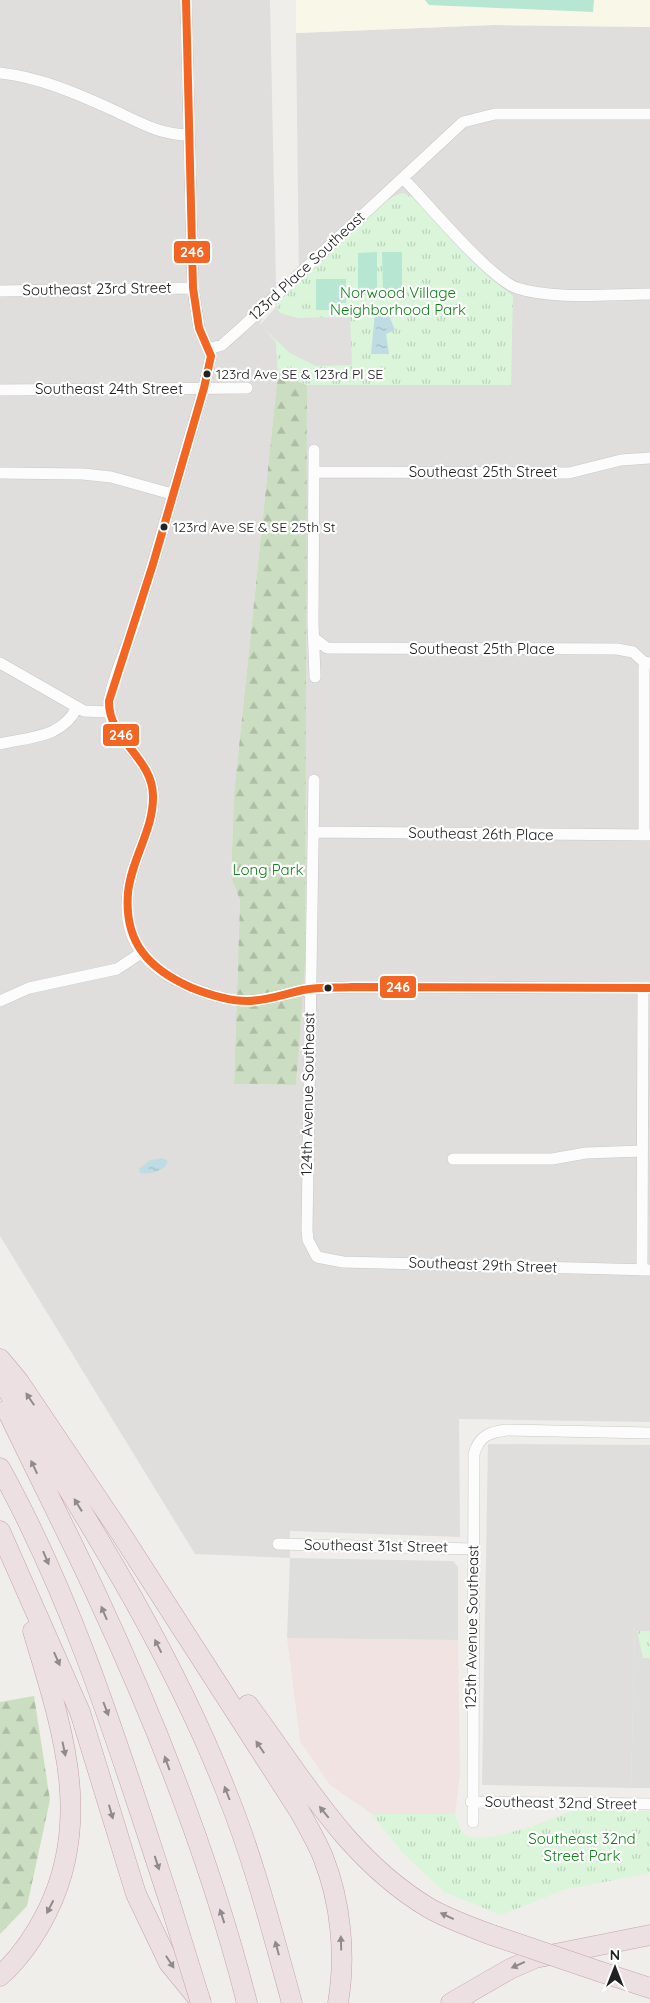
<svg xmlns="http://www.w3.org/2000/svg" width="650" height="2003" font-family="Quicksand,sans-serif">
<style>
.residential{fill:#dfdedc}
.commercial{fill:#f1e3e1}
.education{fill:#f8f7e8}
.religious{fill:#dededc}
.forest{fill:url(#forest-firs)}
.park{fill:url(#park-tufts)}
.pitch{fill:#b7e6d2}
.parking{fill:#e0dfde}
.water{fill:url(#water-ripples)}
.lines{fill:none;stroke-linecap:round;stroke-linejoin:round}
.street-casing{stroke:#c9c8c7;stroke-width:12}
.highway-casing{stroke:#c5a2ac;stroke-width:21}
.street{stroke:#fdfcfc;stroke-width:11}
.highway{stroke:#ece0e2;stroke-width:20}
.highway-bridge-casing{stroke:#c5a2ac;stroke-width:21;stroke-linecap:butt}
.highway-bridge{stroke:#ece0e2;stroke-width:20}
.bus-1-casing{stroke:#fff;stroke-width:11}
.bus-1{stroke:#f26522;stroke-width:8}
.oneway{fill:#918a8c}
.bus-dot{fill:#222;stroke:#fff;stroke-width:2}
.labels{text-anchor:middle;stroke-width:4.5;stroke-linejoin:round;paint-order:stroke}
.bus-label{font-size:14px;fill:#222;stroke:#fff;text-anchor:start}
.street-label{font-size:15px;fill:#222;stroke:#fff}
.park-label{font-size:15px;fill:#0c8416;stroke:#fff}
.line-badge{stroke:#fff;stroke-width:2}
.badge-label{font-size:14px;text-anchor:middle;font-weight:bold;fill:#fff}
</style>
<defs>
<pattern id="forest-firs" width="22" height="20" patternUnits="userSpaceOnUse" patternTransform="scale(1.25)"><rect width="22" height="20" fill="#cbdec1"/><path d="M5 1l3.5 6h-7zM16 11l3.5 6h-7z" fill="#aebea6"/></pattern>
<pattern id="park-tufts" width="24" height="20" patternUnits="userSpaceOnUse" patternTransform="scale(1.25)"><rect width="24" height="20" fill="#daf5da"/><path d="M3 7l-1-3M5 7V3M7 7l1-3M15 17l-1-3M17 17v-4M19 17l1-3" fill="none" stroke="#bbd2bb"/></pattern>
<pattern id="water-ripples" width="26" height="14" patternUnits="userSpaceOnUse" patternTransform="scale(1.25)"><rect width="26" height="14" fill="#bfdbe3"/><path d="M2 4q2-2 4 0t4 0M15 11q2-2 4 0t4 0" fill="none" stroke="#a4bcc2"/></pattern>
</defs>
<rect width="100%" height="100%" fill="#f0eeeb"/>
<!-- residential -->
<path class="residential" d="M0,0h270l6,286 -16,38 16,18 2,30 -44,422 -3,83 9,23 -6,184 62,1 11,-700 -10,-67 -21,-11 3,-6 20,-19 -3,-249 197,-8 157,2v1395l-191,-3 1,118 -170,-6v27l-95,-4 -195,-318z
M488,1444l162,1v177h-15l-4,166 -149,-3z"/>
<!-- commercial -->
<path class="commercial" d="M287,1638l171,2 2,134 -5,40h-83l-42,-29 -30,-44z"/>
<!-- education -->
<path class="education" d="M296,0h354v27l-157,-2 -197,8z"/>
<!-- religious -->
<path class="religious" d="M290,1558l163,3 5,6v73l-171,-2z
M635,1622h15v166h-19z"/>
<!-- forest -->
<path class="forest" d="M278,372l29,13 -2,579 -9,121 -62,-1 6,-184 -9,-23 3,-83z
M34,1696l16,104 -23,106 -27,28v-232z"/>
<!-- park -->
<path class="park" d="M403,193l12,5 75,80 23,18 -2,89h-204l-29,-13 -2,-30 -11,-14 14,-14 -3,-7 3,-6c23,-22 99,-104 124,-108z
M637,1631h13v27h-7z
M574,1810l76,1v62l-87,17 -62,25 -57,-23 -42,-40 -30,-38h83c3,9 5,18 14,22 18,9 86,-18 105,-26z"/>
<!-- pitch -->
<path class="pitch" d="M425,0h169l-1,12 -164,-7z
M377,252v42l-19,1v-42z
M382,252h20v42h-19z
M316,279h30v24h-12v7h-18z"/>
<!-- parking -->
<path class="parking" d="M276,307l4,6 17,5 53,-1 2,48 -36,1 -26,-13 -30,-28z"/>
<!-- water -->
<path class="water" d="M375,313h13l7,17 -9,4 3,20h-18z
M162,1158l6,3c-2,10 -18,14 -28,12l-1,-4 11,-9z"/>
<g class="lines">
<defs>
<path id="street" d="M186,0l7,288 6,40 12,28 -7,32c-23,78 -45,157 -69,235 -7,22 -28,66 -26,87 3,29 42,48 44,83 2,35 -21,64 -25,99 -7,54 24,81 70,98 15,6 31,11 48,11 22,0 43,-9 65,-12 14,-1 28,-1 41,-2l298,1
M0,73c39,4 78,21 113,37 26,12 47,25 76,25
M403,178c24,25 87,101 114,110 36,12 94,6 133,6
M0,291l193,-3
M209,349l13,-4 18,-16 223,-207 32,-8h155
M0,390l247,-2
M314,450l-1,173 2,54
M314,472l255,1 52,-13 29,-2
M0,473l83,1 28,3 61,17
M314,638l13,10 290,1 16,3 11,10 6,1
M0,663l84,48 26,1
M0,744c29,-7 63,-6 77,-37
M314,780l-7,450 1,10 9,17 26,5 307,8
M313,832l337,3
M644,835v-173
M0,1001l29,-13 88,-19 24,-16
M453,1159h99l34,-6 56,-2
M642,1270l1,-282
M278,1544l195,5
M471,1802l179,2
M473,1822l1,-368c5,-18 15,-22 33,-24l143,3"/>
<path id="highway" d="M0,1359l19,23 97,144 184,286c8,15 17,30 23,45 18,45 23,99 15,146
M0,1378c82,133 168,266 226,413 28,69 46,140 66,212
M7,1410c30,63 62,125 91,188 60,129 114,267 149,405
M0,1468c76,137 121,287 170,435
M0,1531l80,181 56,182 33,69 32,39
M248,1705c55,74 99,154 181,203 19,11 42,19 63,27
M601,1972l49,16
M0,1976c20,-18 35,-40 47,-64 47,-94 14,-187 -14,-281
M451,2003l59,-34 25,-11 115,-23"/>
</defs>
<!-- street casing -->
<use href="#street" class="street-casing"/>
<!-- highway casing -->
<use href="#highway" class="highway-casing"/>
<!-- street -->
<use href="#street" class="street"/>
<!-- highway -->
<use href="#highway" class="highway"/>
<defs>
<path id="highway-bridge" d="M170,1903l31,100
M492,1935l109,37"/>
</defs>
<!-- highway-bridge casing -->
<use href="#highway-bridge" class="highway-bridge-casing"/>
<!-- highway-bridge -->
<use href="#highway-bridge" class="highway-bridge"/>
<defs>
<path id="bus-1" d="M186,0l7,288 6,40 12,28 -7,32 -51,176 -44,137c-1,38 43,56 44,94 1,35 -22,64 -25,98 -4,50 21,76 64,95 18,7 36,13 55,13 19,0 37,-7 56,-11 16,-3 33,-2 49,-3l298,1"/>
</defs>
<!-- bus-1 casing -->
<use href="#bus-1" class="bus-1-casing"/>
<!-- bus-1 -->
<use href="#bus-1" class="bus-1"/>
</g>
<!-- one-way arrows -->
<defs><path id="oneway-solid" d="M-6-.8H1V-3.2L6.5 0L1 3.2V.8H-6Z" transform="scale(1.25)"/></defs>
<g class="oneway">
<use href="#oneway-solid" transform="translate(30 1399) rotate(-124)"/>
<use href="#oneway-solid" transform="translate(34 1467) rotate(-115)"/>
<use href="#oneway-solid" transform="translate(78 1505) rotate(-122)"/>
<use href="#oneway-solid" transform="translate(46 1558) rotate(67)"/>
<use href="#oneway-solid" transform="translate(104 1613) rotate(-113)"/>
<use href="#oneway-solid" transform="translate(158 1646) rotate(-117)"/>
<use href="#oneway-solid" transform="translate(57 1659) rotate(66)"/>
<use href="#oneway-solid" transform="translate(106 1709) rotate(69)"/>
<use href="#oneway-solid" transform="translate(260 1747) rotate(-124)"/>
<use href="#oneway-solid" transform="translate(64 1749) rotate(78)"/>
<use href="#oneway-solid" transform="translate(167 1763) rotate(-110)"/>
<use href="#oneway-solid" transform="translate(227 1793) rotate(-111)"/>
<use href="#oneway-solid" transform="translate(111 1812) rotate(74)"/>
<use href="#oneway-solid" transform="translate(324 1812) rotate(-129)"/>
<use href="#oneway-solid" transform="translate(157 1863) rotate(72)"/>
<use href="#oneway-solid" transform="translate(50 1907) rotate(117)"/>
<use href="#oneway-solid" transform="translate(222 1916) rotate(-108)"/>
<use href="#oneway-solid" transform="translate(447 1916) rotate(-155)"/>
<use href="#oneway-solid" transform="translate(341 1943) rotate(-92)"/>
<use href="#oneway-solid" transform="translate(277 1948) rotate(-105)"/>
<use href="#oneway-solid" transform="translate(170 1962) rotate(57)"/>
<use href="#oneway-solid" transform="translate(518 1965) rotate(156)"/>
</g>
<!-- markers -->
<g class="bus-dot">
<circle cx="207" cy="374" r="4.5"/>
<circle cx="164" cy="527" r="4.5"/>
<circle cx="328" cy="988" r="4.5"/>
</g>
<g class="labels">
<!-- bus labels -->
<g class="bus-label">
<text x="216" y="379">123rd Ave SE &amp; 123rd Pl SE</text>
<text x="173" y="532">123rd Ave SE &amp; SE 25th St</text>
</g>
<!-- street labels -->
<g class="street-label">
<text transform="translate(307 266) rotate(-43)" y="5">123rd Place Southeast</text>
<text transform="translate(97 289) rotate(-1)" y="5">Southeast 23rd Street</text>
<text x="109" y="394">Southeast 24th Street</text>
<text x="483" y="477">Southeast 25th Street</text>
<text x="482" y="654">Southeast 25th Place</text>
<text transform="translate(481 834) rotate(1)" y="5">Southeast 26th Place</text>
<text transform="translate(308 1094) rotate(-89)" y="5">124th Avenue Southeast</text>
<text transform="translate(483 1265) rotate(2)" y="5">Southeast 29th Street</text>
<text transform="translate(376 1546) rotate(1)" y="5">Southeast 31st Street</text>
<text transform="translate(472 1627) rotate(-89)" y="5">125th Avenue Southeast</text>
<text transform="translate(561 1803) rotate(1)" y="5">Southeast 32nd Street</text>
</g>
<!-- park labels -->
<g class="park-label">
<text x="398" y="298">Norwood Village<tspan x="398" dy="17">Neighborhood Park</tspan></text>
<text x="268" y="875">Long Park</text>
<text x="582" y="1844">Southeast 32nd<tspan x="582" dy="17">Street Park</tspan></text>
</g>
</g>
<g class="line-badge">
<rect x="173" y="240" width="38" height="24" rx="5" fill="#f26522"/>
<rect x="102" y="723" width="38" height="24" rx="5" fill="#f26522"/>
<rect x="379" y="975" width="38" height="24" rx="5" fill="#f26522"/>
</g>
<g class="badge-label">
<text x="192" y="257">246</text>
<text x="121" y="740">246</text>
<text x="398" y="992">246</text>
</g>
<!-- north arrow -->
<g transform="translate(615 1968)" stroke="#ffffff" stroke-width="4" paint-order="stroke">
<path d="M0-4L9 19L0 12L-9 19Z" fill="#222222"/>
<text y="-8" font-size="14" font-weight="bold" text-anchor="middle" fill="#222222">N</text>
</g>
</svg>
